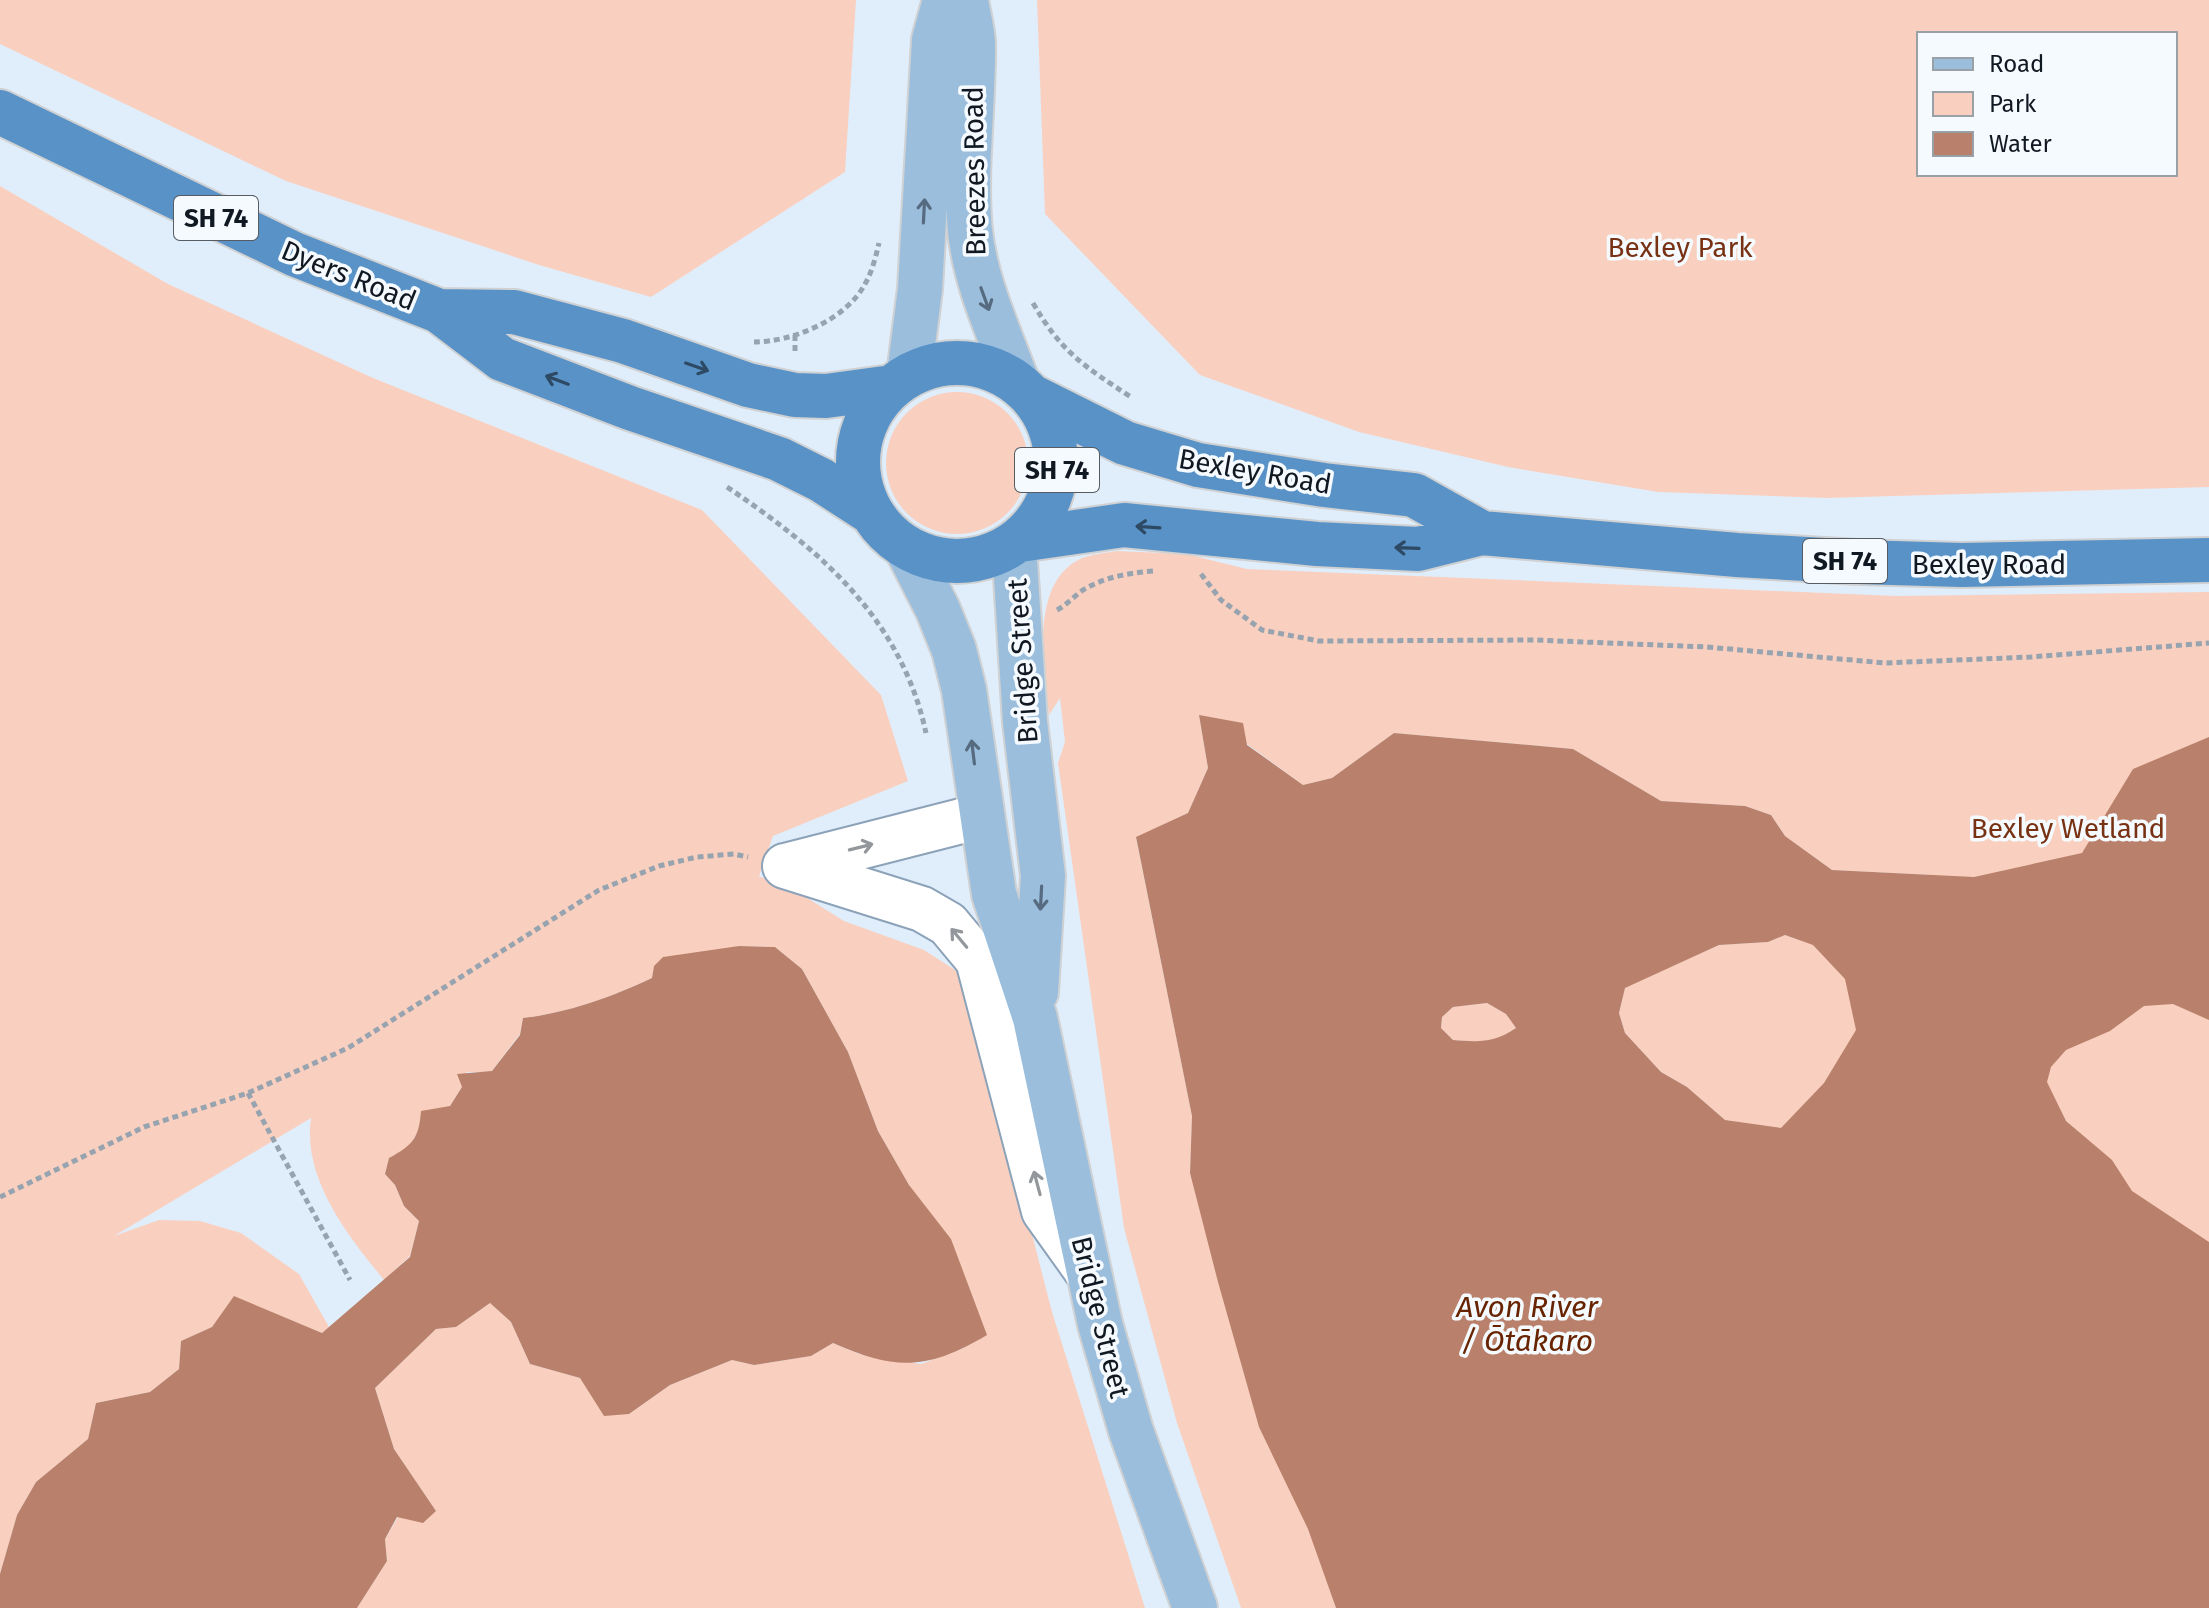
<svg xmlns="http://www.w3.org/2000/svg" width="2209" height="1608" font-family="'Fira Sans',sans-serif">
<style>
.green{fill:#f9d0bf;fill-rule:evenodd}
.water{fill:#b9816b;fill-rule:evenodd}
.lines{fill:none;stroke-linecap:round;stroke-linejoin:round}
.minor-casing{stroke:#8ca2b8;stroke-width:48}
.major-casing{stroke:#cfd1d3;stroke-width:48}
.highway-casing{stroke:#cfd1d3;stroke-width:48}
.path{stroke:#97a3af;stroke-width:5;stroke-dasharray:6 4;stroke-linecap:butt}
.minor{stroke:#fff;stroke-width:44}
.major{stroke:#9bbedd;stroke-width:44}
.highway{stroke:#5992c7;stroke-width:44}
.oneway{stroke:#566b7f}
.oneway2{stroke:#2d4963}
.oneway3{stroke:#93979b}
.labels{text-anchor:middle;stroke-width:7;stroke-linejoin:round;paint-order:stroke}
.shield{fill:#f5faff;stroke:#555c64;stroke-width:2}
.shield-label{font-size:26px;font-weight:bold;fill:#101821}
.street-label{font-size:28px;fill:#101821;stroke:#f5faff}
.park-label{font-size:28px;fill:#783213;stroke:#f5faff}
.water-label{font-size:30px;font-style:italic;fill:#682401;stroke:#f5faff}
</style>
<rect width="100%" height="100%" fill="#e0eefc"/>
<!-- green -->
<path class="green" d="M0,0h856l-11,172 -194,125 -112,-32 -253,-84 -286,-137z
M1037,0h1172v487l-383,11 -168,-6 -150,-25 -149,-35 -159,-57 -155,-161zM1919,34h256v140h-256z
M0,186l168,98 205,94 329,132 179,185 27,86 -135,55 -14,40 45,20 40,25 80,29 42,27 86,335 93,296h-788l30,-47 -2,-22 13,-22 38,-6 -42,-62 -19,-61 61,-59 20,-2 34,-24 21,19 19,42 50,14 49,36 41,-29 62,-25 22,5 57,-9 22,-13 26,11 62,10 43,-16 -55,-163 -31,-54 -30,-79 -46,-83 -27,-22 -36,-1 -85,20 -2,12c-40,19 -85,35 -129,40l-3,16 -29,38h-24l-5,15 -12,19 -31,24 -11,18 -19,10 -4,16 10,11 9,21 15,15 -9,35 -26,24c-36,-44 -82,-102 -73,-162l-197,118 45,-16 41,1 41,12 58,41 30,53 -7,6 -88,-36 -22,30 -31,14 -2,28 -29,23 -54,11 -8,36 -52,43 -19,33 -17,59z
M886 463a71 71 0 1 1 142 0a71 71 0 1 1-142 0Z
M1117,551l69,3 61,15 649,27 313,-4v770l-31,-30 -245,-457 -101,-5 -47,-34 -14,-21 -26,-9 -84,-5 -88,-52 -179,-16 -62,45 -29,7 -56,-41 -48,-29 9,53 -20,45 -52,25 56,278 -2,57 146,435h-95l-64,-185 -53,-195 -66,-465 7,-21 -5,-44 -11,17c-5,-47 -20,-131 31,-156 11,-5 25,-6 37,-8z
M1785,935l14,5 16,-2 77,53 -78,126 -34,12 -55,-9 -38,-33 -26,-15 -36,-39 -6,-20 6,-26 94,-42 49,-3z
M1487,1003l19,11 10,14c-23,16 -35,14 -63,12l-12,-12 1,-11 11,-10z"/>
<!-- water -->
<path class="water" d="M1199,715l44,8 4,22 56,40 29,-7 62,-45 179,16 88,52 84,5 26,9 14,21 47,34 142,7 108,-24 51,-84 76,-32v283l-36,-16 -29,2 -34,25 -44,19 -15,17 -4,15 19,39 46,39 20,31 77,51v366h-873l-28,-79 -49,-102 -41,-145 -28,-109 2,-57 -56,-279 52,-24 20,-45zM1785,935l28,10 32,34 11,51 -32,53 -43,45 -56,-8 -38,-33 -26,-15 -36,-39 -6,-20 6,-25 94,-43 49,-3zM1487,1003l19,11 10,14c-22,15 -37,14 -63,12l-12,-12 1,-11 11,-10z
M739,946l36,1 27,22 46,83 30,79 31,54 42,54 36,96c-59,35 -91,36 -154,8l-22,13 -57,9 -22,-5 -62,25 -41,29 -25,2 -24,-38 -50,-14 -19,-42 -21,-19 -34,24 -20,2 -61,59 19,61 42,62 -13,12 -26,-6 -12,22 2,22 -30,47h-357v-34l17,-59 19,-33 52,-43 8,-36 54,-11 29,-23 2,-28 31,-14 22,-31 88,37 88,-76 9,-36 -15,-15 -9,-21 -10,-11 4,-16c24,-13 30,-20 32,-47l29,-5 12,-19 -5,-13 35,-3 28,-36 3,-17c44,-5 89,-21 129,-40l2,-12 9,-9z"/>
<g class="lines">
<defs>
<path id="minor" d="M785,866l137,43 26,15 30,36 66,251 45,63
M785,866l196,-50"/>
<path id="major" d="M966,0c2,14 6,28 7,42 1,63 -9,127 -3,189 6,54 29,101 47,151
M909,375l11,-86 14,-249 11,-40
M1014,544l11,178 18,154 -7,116
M906,547l32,63 16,40 10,40 30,204 41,124 65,306 31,107 64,177"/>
<path id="highway" d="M0,112l294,142 145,57 63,48 128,49 149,51 42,21 51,33
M439,311l75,1 109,29 125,44 47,10 31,1 66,-9
M858 462a99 99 0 1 1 198 0a99 99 0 1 1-198 0Z
M1031,396l94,47 73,22 126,20 90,10 68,38
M1020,540l104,-15 193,19 101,5 64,-16 255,22 121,7 104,3 247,-5"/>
</defs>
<!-- minor casing -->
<use href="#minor" class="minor-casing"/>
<!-- major casing -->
<use href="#major" class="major-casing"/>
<!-- highway casing -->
<use href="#highway" class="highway-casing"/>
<!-- path -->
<path class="path" d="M1033,303c28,49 52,64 98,94
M795,335v19
M754,342c38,0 92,-22 111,-58 7,-12 11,-28 14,-41
M727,487c93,63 174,131 199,246
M1201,574l20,26 41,30 57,11 216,-1 172,7 178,16 146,-6 178,-14
M1057,610c10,-5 17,-14 26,-20 22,-13 45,-17 70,-19
M248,1093l102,187
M0,1197l144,-70 104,-34 100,-45 251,-158 60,-24 38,-9 37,-3 14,3"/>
<!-- minor -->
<use href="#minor" class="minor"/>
<!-- major -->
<use href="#major" class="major"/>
<!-- highway -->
<use href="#highway" class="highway"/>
</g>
<!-- one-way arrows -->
<defs><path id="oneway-shaft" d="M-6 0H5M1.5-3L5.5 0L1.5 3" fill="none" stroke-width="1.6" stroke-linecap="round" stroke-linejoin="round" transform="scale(2)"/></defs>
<g class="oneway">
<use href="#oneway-shaft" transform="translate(924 211) rotate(-87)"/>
<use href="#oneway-shaft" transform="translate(985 299) rotate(70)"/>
<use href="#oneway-shaft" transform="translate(973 752) rotate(-97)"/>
<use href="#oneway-shaft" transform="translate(1041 898) rotate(93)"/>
</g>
<g class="oneway2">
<use href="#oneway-shaft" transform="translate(697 367) rotate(19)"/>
<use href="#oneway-shaft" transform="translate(557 380) rotate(-159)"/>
<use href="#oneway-shaft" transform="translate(1148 527) rotate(-176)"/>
<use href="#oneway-shaft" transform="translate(1407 548) rotate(-178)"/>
</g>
<g class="oneway3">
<use href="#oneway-shaft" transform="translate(861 847) rotate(-14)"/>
<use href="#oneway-shaft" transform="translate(959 938) rotate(-130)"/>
<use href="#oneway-shaft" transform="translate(1037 1183) rotate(-105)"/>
</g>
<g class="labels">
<!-- shield labels -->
<g class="shield">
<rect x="174" y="196" width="84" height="44" rx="6"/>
<rect x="1015" y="448" width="84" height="44" rx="6"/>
<rect x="1803" y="539" width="84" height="44" rx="6"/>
</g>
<g class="shield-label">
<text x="216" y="227">SH 74</text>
<text x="1057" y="479">SH 74</text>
<text x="1845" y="570">SH 74</text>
</g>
<!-- street labels -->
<g class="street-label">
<text transform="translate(974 171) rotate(-91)" y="10">Breezes Road</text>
<text transform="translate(349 275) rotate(22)" y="10">Dyers Road</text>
<text transform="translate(1255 471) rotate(10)" y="10">Bexley Road</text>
<text x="1989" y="574">Bexley Road</text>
<text transform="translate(1022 661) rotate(-94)" y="10">Bridge Street</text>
<text transform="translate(1101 1317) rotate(76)" y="10">Bridge Street</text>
</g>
<!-- park labels -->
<g class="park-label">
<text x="1680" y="257">Bexley Park</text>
<text x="2068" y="838">Bexley Wetland</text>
</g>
<!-- water labels -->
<g class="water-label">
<text x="1527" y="1317">Avon River<tspan x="1527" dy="34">/ Ōtākaro</tspan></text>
</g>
</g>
<!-- legend -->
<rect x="1917" y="32" width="260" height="144" fill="#f5faff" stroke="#99a0a6" stroke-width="2"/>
<rect x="1933" y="58" width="40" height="12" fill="#9bbedd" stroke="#99a0a6" stroke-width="2"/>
<text x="1989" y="72" font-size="24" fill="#101821">Road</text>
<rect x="1933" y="92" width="40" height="24" fill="#f9d0bf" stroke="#99a0a6" stroke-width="2"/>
<text x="1989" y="112" font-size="24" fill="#101821">Park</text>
<rect x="1933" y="132" width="40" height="24" fill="#b9816b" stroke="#99a0a6" stroke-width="2"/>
<text x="1989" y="152" font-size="24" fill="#101821">Water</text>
</svg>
